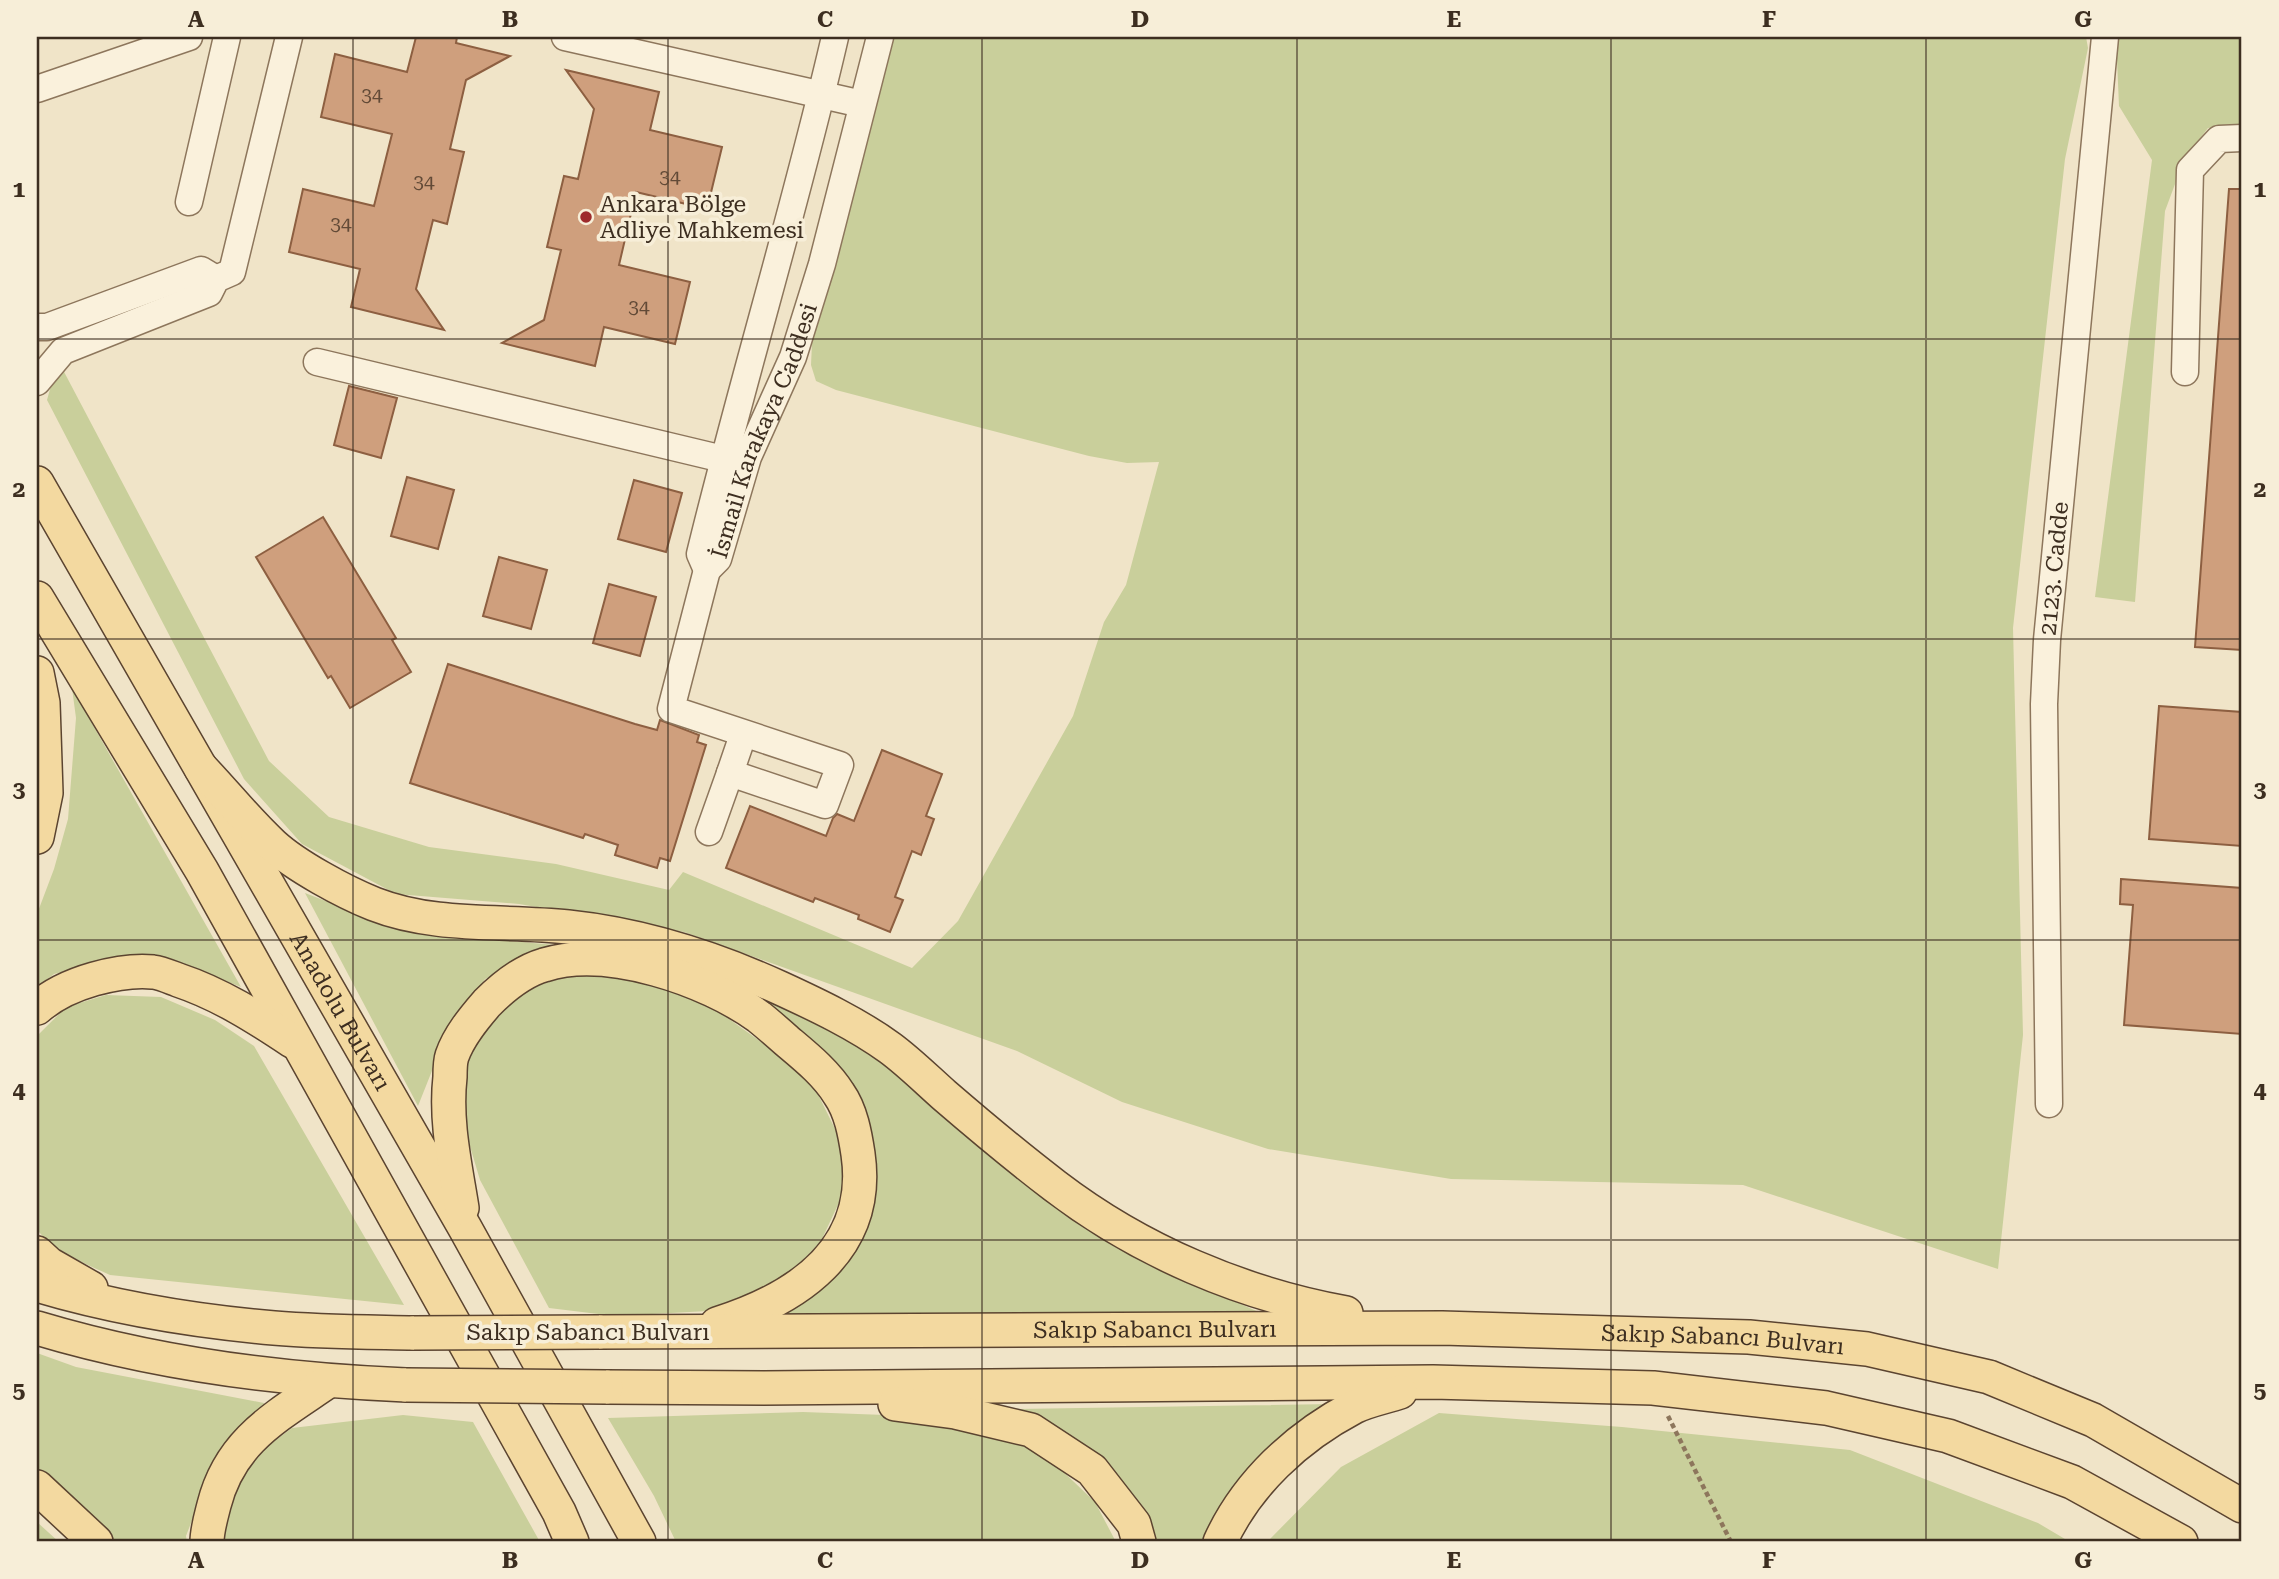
<svg xmlns="http://www.w3.org/2000/svg" width="2279" height="1579" font-family="'Roboto Serif',serif">
<style>
.green{fill:#c9cf9b}
.building{fill:#cf9f7d;stroke:#8d5f41;stroke-width:2}
.lines{fill:none;stroke-linecap:round;stroke-linejoin:round}
.minor-casing{stroke:#8d765c;stroke-width:29}
.major-casing{stroke:#5b4430;stroke-width:36}
.path{stroke:#8d765c;stroke-width:4.5;stroke-dasharray:5 3.5;stroke-linecap:butt}
.minor{stroke:#faf1dc;stroke-width:26}
.major{stroke:#f3d9a0;stroke-width:33}
.major-bridge-casing{stroke:#5b4430;stroke-width:36;stroke-linecap:butt}
.major-bridge{stroke:#f3d9a0;stroke-width:33}
.grid{fill:none;stroke:#3d2e20;stroke-width:2;stroke-opacity:0.55}
.poi-dot{fill:#9e2a2b;stroke:#f7eed8;stroke-width:2.5}
.labels{text-anchor:middle;stroke-width:7;stroke-linejoin:round;paint-order:stroke}
.number-label{font-size:19px;fill:#624a37}
.poi-label{font-size:23px;fill:#3d2e20;stroke:#f7eed8;text-anchor:start}
.street-label{font-size:23px;fill:#3d2e20;stroke:#f7eed8}
.neatline{fill:none;stroke:#3d2e20;stroke-width:2.5}
.grid-label{font-size:23px;text-anchor:middle;font-weight:bold;fill:#3d2e20}
</style>
<rect width="100%" height="100%" fill="#f0e4c8"/>
<!-- green -->
<path class="green" d="M893,37h1193l2,11 -23,111 -52,469 10,407 -25,234 -255,-84 -292,-6 -183,-30 -146,-47 -105,-51 -333,-119 -165,-28 -123,-10 -94,-50 -58,-65 -197,-379 5,-18 10,-14 207,393 60,56 100,30 127,17 113,26 14,-18 229,96 46,-47 115,-205 31,-94 22,-37 33,-123 -32,1 -38,-7 -253,-66 -20,-9 -5,-16 1,-22z
M2116,37h126v90l-34,1 -24,32 -19,51 -30,391 -40,-5 57,-437 -33,-54z
M72,688l169,299 -64,-25 -49,-7 -74,19 -17,13v-73l17,-45 14,-50 8,-101z
M305,893l88,34 61,9 190,17 174,65 83,54 275,203 96,43 -502,3 64,-47 30,-147 -125,-138 -201,-35 -53,25 -40,59 -27,68z
M576,971l61,4 64,24 108,77 31,63 4,53 -23,49 -36,40 -77,30 -93,5 -66,-8 -69,-128 -24,-81 21,-72 45,-37z
M106,995l55,2 54,23 39,26 150,259 -294,-30c-26,-12 -54,-23 -73,-45v-194l29,-29z
M37,1353l39,14 188,36 -1,13 -54,60 -23,60 1,6h-78l-72,-68z
M1334,1404l-129,138h-60l-133,-133z
M803,1412l137,5 90,23 65,62 21,40h-440l-22,-46 -46,-78z
M1439,1413l183,14 228,23 188,73 32,19h-803l74,-75z
M403,1415l70,7 67,120h-325l6,-34 29,-49 42,-31z
M37,1522l22,20h-22z"/>
<!-- building -->
<path class="building" d="M416,37h41l-1,6 54,13 -44,24 -16,69 14,3 -17,72 -14,-4 -17,69 28,41 -93,-23 9,-38 -71,-17 14,-63 71,17 18,-72 -71,-17 14,-63 72,18z
M566,70l93,22 -9,38 72,17 -15,62 -71,-17 -17,73 71,17 -15,62 -71,-17 -9,39 -93,-23 42,-23 17,-70 -14,-3 17,-71 14,3 16,-70z
M2229,189h13v461l-47,-3z
M349,386l48,12 -16,60 -47,-13z
M407,477l47,13 -16,59 -47,-13z
M634,480l48,13 -16,59 -48,-13z
M323,517l73,121 -4,2 19,32 -61,36 -19,-32 -3,2 -72,-121z
M499,557l48,13 -16,59 -48,-13z
M609,584l47,13 -16,59 -47,-13z
M448,664l187,60 22,6 3,-10 39,15 -2,7 9,3 -36,116 -10,-3 -3,10 -42,-13 3,-10 -33,-11 -2,4 -173,-55z
M2159,706l83,6v134l-93,-7z
M882,750l60,24 -16,42 8,3 -13,36 -9,-4 -17,46 8,3 -13,32 -32,-13 1,-4 -44,-17 -2,4 -87,-34 24,-62 76,30 7,-18 4,-4 17,7z
M2121,879l121,9v146l-118,-9 9,-120 -13,-1z"/>
<g class="lines">
<defs>
<g id="minor">
<path d="M565,37l297,67"/>
<path d="M37,89l152,-52"/>
<path d="M189,202l38,-165"/>
<path d="M37,327h10l154,-57 15,9"/>
<path d="M317,362l406,97"/>
<path d="M2185,372l5,-202 29,-31 23,-1"/>
<path d="M37,382l26,-31 146,-58 7,-14 16,-7 57,-235"/>
<path id="s1" d="M707,570l11,-11 30,-102 45,-100 29,-93 58,-227"/>
<path d="M707,570l-7,-16c42,-173 95,-344 135,-517"/>
<path d="M707,570l-36,139 169,56 -15,40 -95,-32 13,-38"/>
<path d="M709,832l21,-59"/>
<path id="s2" d="M2049,1104l-5,-400 3,-64 58,-603"/>
</g>
<g id="major">
<path id="s3" d="M37,483l428,745 174,314"/>
<path d="M37,598l165,273 357,641 13,30"/>
<path d="M37,673l6,30 3,90 -9,44"/>
<path d="M201,768c24,25 46,53 72,77 23,21 71,47 101,59 61,24 129,16 194,23 75,8 144,30 212,61 37,17 77,36 110,60 19,14 36,31 54,47 36,31 73,62 111,91 85,65 187,108 291,127"/>
<path d="M37,1008c16,-14 36,-23 57,-29 18,-5 39,-9 59,-7 8,1 17,5 25,8 42,14 78,37 114,61"/>
<path d="M462,1208c-7,-44 -17,-87 -12,-131 0,-7 0,-15 2,-21 7,-20 22,-38 35,-53 15,-15 36,-32 57,-38 63,-20 163,14 215,52 10,8 19,16 28,24 19,16 39,32 52,53 12,17 16,40 19,60 14,96 -62,145 -141,170"/>
<path d="M37,1253l12,11 42,24"/>
<path d="M37,1285c77,23 156,36 237,43 46,4 93,4 140,5"/>
<path d="M37,1328c120,36 244,52 369,57"/>
<path id="s4" d="M599,1332l843,-4 307,9 118,12 122,28 104,43 149,86"/>
<path d="M606,1387l158,1 669,-6 220,6 173,20 122,28 124,46 109,60"/>
<path d="M895,1404l60,8 76,18 61,40 42,54 5,18"/>
<path d="M37,1487l59,55"/>
<path d="M207,1542c0,-12 4,-25 7,-37 16,-64 62,-88 113,-123"/>
<path d="M1220,1542c27,-59 77,-105 134,-135 14,-7 31,-10 46,-15"/>
</g>
</defs>
<!-- minor casing -->
<use href="#minor" class="minor-casing"/>
<!-- major casing -->
<use href="#major" class="major-casing"/>
<!-- path -->
<path class="path" d="M1668,1416l63,126"/>
<!-- minor -->
<use href="#minor" class="minor"/>
<!-- major -->
<use href="#major" class="major"/>
<defs>
<path id="major-bridge" d="M414,1333l185,-1
M406,1385l200,2"/>
</defs>
<!-- major-bridge casing -->
<use href="#major-bridge" class="major-bridge-casing"/>
<!-- major-bridge -->
<use href="#major-bridge" class="major-bridge"/>
</g>
<!-- grid -->
<path class="grid" d="M353,37v1505M668,37v1505M982,37v1505M1297,37v1505M1611,37v1505M1926,37v1505M37,339h2205M37,639h2205M37,940h2205M37,1240h2205"/>
<!-- markers -->
<circle class="poi-dot" cx="586" cy="217" r="7"/>
<g class="labels">
<!-- number labels -->
<g class="number-label">
<text x="372" y="101">34</text>
<text x="670" y="183">34</text>
<text x="424" y="188">34</text>
<text x="341" y="230">34</text>
<text x="639" y="313">34</text>
</g>
<!-- poi labels -->
<g class="poi-label">
<text x="600" y="212">Ankara Bölge<tspan x="600" dy="26">Adliye Mahkemesi</tspan></text>
</g>
<!-- street labels -->
<g class="street-label">
<text dy="8" stroke="none"><textPath href="#s1" startOffset="152">İsmail Karakaya Caddesi</textPath></text>
<text dy="8" stroke="none"><textPath href="#s2" startOffset="536">2123. Cadde</textPath></text>
<text dy="8" stroke="none"><textPath href="#s3" startOffset="609">Anadolu Bulvarı</textPath></text>
<text dy="8" stroke="none"><textPath href="#s4" startOffset="556">Sakıp Sabancı Bulvarı</textPath></text>
<text x="588" y="1340">Sakıp Sabancı Bulvarı</text>
<text dy="8" stroke="none"><textPath href="#s4" startOffset="1124">Sakıp Sabancı Bulvarı</textPath></text>
</g>
</g>
<!-- border -->
<rect width="2279" height="1579" fill="none" stroke="#f7eed8" stroke-width="77"/>
<rect x="38" y="38" width="2202" height="1502" class="neatline"/>
<g class="grid-label">
<text x="196" y="27">A</text>
<text x="510" y="27">B</text>
<text x="825" y="27">C</text>
<text x="1140" y="27">D</text>
<text x="1454" y="27">E</text>
<text x="1769" y="27">F</text>
<text x="2083" y="27">G</text>
<text x="19" y="197">1</text>
<text x="2260" y="197">1</text>
<text x="19" y="497">2</text>
<text x="2260" y="497">2</text>
<text x="19" y="797">3</text>
<text x="2260" y="797">3</text>
<text x="19" y="1098">4</text>
<text x="2260" y="1098">4</text>
<text x="19" y="1398">5</text>
<text x="2260" y="1398">5</text>
<text x="196" y="1568">A</text>
<text x="510" y="1568">B</text>
<text x="825" y="1568">C</text>
<text x="1140" y="1568">D</text>
<text x="1454" y="1568">E</text>
<text x="1769" y="1568">F</text>
<text x="2083" y="1568">G</text>
</g>
</svg>
